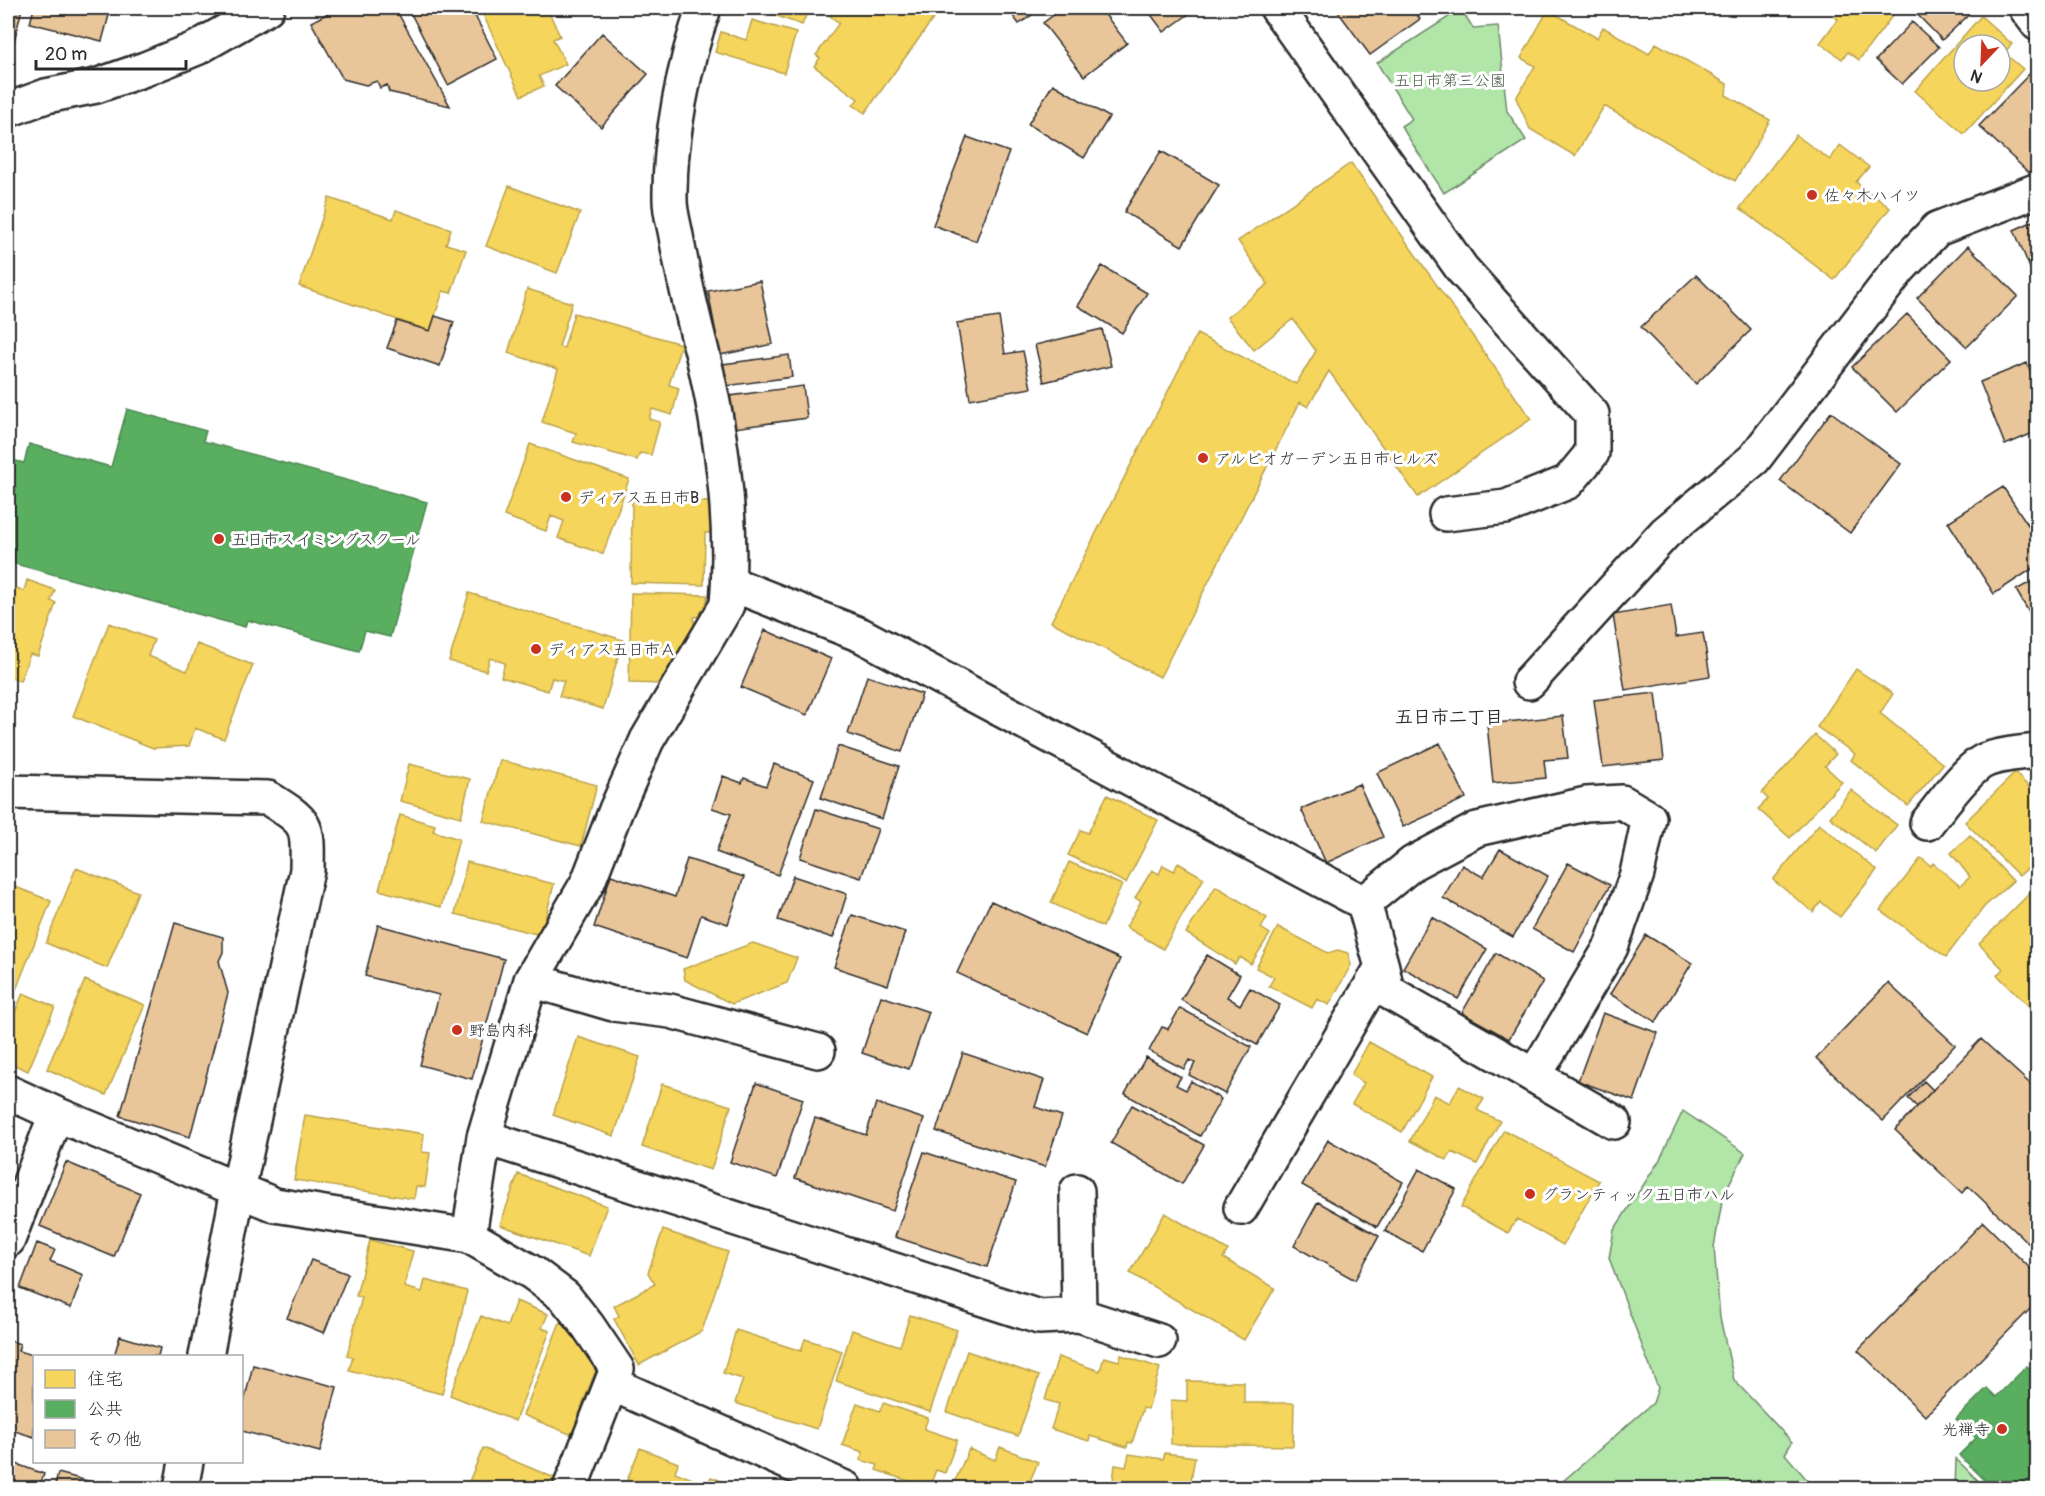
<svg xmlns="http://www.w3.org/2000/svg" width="2045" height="1496" font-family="Pangolin,'Klee One',sans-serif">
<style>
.green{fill:#b1e6a8;stroke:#6e886a;stroke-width:1.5}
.homes{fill:#f6d55c;stroke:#b9a24d;stroke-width:1.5;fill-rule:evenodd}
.public{fill:#5aae61;stroke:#4c8751;stroke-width:1.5}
.building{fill:#e9c59a;stroke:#2b2b2b;stroke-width:1.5}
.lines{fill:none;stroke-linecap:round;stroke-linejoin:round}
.minor-casing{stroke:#2b2b2b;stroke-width:38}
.tertiary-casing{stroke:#2b2b2b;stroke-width:38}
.minor{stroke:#fff;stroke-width:33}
.tertiary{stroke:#fff;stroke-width:33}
.poi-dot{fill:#c8321e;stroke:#fff;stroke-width:2}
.labels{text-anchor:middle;stroke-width:6;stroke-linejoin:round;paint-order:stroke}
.park-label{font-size:16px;fill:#4c5a4a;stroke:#fff}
.poi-label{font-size:16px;fill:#2b2b2b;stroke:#fff;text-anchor:start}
.neighbourhood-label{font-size:18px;font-weight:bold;fill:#2b2b2b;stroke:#fff}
</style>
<rect width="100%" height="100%" fill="#fff"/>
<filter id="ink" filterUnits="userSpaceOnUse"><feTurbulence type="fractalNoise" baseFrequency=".0167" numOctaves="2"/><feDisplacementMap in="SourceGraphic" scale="12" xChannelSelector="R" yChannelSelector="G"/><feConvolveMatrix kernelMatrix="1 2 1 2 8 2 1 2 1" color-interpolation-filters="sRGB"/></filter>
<g filter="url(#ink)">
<!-- green -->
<path class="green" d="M1461,9l12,19 25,-2 9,85 19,29 -82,53 -43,-67 11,-7 -35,-56z
M1683,1111l62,42 -22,43 -9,51 6,71 14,62 58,62 -7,12 29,34h-259l98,-85 5,-15 -49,-130 5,-28 45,-69z
M1956,1459l30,29h-31z"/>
<!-- homes -->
<path class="homes" d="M480,8h67l13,28 -7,3 13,25 -27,12 5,10 -23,10z
M768,8h41l-7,17 -36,-13z
M837,8h84l12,11 -68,94 -12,-8 5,-6 -44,-33 6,-8 -4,-3 23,-32 -9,-7z
M1841,8h41l11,7 -34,45 -11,-8 -6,7 -22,-16 18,-24 -4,-2z
M1548,10l49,28 6,-11 46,27 7,-11 71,41 -1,11 44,25 -35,61 -131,-75 -29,50 -45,-27 -14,-31 19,-32 -14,-8z
M1981,16l31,28 -8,9 19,16 -59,65 -49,-43zM1964,45h36v36h-36z
M752,20l44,13 -12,40 -69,-21 6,-20 25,8z
M1796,135l34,25 10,-15 29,22 -13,15 34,26 -56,72 -94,-72z
M1351,163l180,256 -113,78 -89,-126 -21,36 -8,-5 -140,275 -109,-55 146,-288 99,50 20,-33 -23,-32 -39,31 -27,-33 41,-33 -30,-43z
M509,186l71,27 -23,60 -71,-27z
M329,198l64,21 3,-9 55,19 -5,15 20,6 -15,43 -8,-2 -13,40 -131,-45z
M527,289l45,14 -13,44 5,1 10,-35 107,31 -12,41 10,3 -7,27 -20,-6 -3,10 11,3 -9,33 -11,-2 -3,7 -64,-18 3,-9 -34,-11 16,-53 -50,-16z
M530,444l99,35 -26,75 -45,-16 6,-17 -13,-5 -5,15 -42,-15z
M632,500l79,2 -1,31h-5l-1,52 -73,-2z
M27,580l28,10 -4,11 5,2 -18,53 -8,-2 -10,27 -12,-4v-92l16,6z
M469,593l154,47 -20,69 -44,-13 5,-15 -12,-3 -4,13 -47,-14 4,-14 -15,-5 -4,13 -37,-10z
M631,593l76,2v21l-13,1v18l-30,49 -35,-1z
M109,623l45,17 -6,16 39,15 10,-27 56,21 -29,74 -29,-11 -6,18 -36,2 -80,-32z
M1856,669l37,25 -13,19 63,51 -35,42 -57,-46 4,-6 -38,-27z
M1815,735l21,19 -11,12 17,16 -52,56 -32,-29 10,-10 -6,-6z
M500,760l97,25 -16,61 -98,-25z
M409,764l61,15 -9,38 -61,-16z
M2015,773l23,23v63l-19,17 -54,-54z
M1851,790l46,35 -21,28 -46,-36z
M1107,795l51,25 -32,63 -58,-28 13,-25 7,3z
M400,815l35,10 -2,6 26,8 -18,68 -62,-17z
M1819,824l58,46 -37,47 -19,-15 -8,10 -40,-32z
M1970,835l43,46 -29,26 -38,50 -66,-47 41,-52 10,8 2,-3 27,23 10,-9 -19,-24z
M467,862l87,22 -13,51 -86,-21z
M1069,862l53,23 -19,42 -52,-24z
M1178,863l26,15 -41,71 -37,-22 15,-26 -6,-3 17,-28 7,4 4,-9 11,6z
M76,868l62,24 -31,76 -61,-25z
M8,884l43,17 -43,109z
M1216,886l51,32 -6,10 9,6 -19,30 -11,-7 -5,7 -49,-31z
M2031,892l7,7v113l-2,1 -39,-38 6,-6 -24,-25z
M1278,927l50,26 10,-3 10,3 3,12 -22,40 -12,-6 -5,9 -43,-22 5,-9 -18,-9z
M753,943l44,15 -10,25 -55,21 -47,-24 -2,-11z
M85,980l60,25 -39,90 -59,-26z
M23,993l32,14 -27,64 -20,-9v-33z
M578,1037l62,20 -26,79 -61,-21z
M1369,1042l63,35 -30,55 -50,-28 12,-21 -13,-8z
M662,1084l69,22 -20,64 -69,-23z
M1459,1086l25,13 -7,11 23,11 -23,43 -25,-12 -5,8 -37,-19 24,-46 16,8z
M305,1115l119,19 -2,18 8,1 -5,34 -9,-1 -2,13 -120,-19z
M1504,1130l95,51 -36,64 -46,-26 -9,14 -47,-26z
M518,1174l89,32 -18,50 -89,-31z
M1165,1213l63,37 -5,8 52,30 -31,52 -114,-67z
M663,1230l65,22 -26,79 -63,34 -25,-46 5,-3 -5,-10 41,-22 -7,-11z
M370,1240l43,11 -9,36 18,5 3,-12 42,11 -25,103 -93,-24 4,-13 -6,-2 15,-58 -6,-1z
M516,1301l32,13 -6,14 8,3 -35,90 -65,-26 31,-79 26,10z
M563,1315l36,47 -18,46 5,2 -11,26 -52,-21z
M910,1315l47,15 -27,82 -94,-31 16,-51 48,16z
M736,1330l65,21 4,-12 37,12 -25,78 -82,-26 8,-24 -20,-6z
M967,1351l72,25 -21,60 -71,-24z
M1121,1355l39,13 -12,41 -5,-1 -11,35 -4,-1 -1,5 -37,-11 -1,5 -38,-12 8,-25 -14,-4 13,-43 42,14 4,-14 15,4z
M1187,1381l57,1v21h50l-1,43 -122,-2v-44l16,1z
M857,1403l23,8 3,-8 45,15 -4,11 33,11 -12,33 -9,-3 -7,18 -53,-18 2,-5 -18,-5 3,-8 -21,-7z
M1000,1447l38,15 -11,26h-75l17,-39 26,11z
M483,1448l74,31 -4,9h-79v-1l-6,-3z
M640,1448l38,15 -3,9 32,13 4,-8 29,11h-116z
M1165,1453l30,4 -5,28 -16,-3 -1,6h-61l3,-23 11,2 3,-13 34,5z"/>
<!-- public -->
<path class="public" d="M127,409l79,22 -3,10 224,61 -37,135 -25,-6 -6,20 -112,-31 -2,7 -237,-65v-103l16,4 5,-19 82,23z
M2027,1366l11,9v113h-45l-34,-33 17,-17 -20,-19 31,-31 9,9z"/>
<!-- building -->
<path class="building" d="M8,8h14l-9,38 -5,-1z
M34,8h77l-9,33 -72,-18z
M338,8h57l55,98 -61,-14 -2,-7 -7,3 -3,-7 -11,4 -23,-6 -32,-57z
M408,8h63l26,51 -49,26z
M1007,8h35l-23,16z
M1063,8h37l27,35 -43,33 -41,-53z
M1146,8h51l-33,24z
M1338,8h74l8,11 -50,36 -34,-46z
M1911,8h65l-34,32z
M1912,22l27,25 -37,37 -26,-24z
M602,33l46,41 -47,53 -46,-41z
M2038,65v104l-10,3 -49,-46z
M1053,84l56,33 -25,41 -56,-34z
M967,137l42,15 -33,89 -43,-16z
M1161,151l58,34 -37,61 -58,-34z
M2038,219v60l-3,1 -21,-50z
M1968,246l50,50 -51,51 -50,-49z
M1102,266l45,27 -25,40 -44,-27z
M1696,275l55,55 -55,54 -55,-57z
M760,281l13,63 -53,11 -12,-64z
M1907,314l44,45 -54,53 -45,-45z
M435,316l19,6 -14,44 -53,-18 10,-27 33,10z
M999,317l6,37 18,-3 8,37 -61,11 -13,-76z
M1102,329l9,37 -67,16 -9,-37z
M789,355l3,22 -66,9 -3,-22z
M2027,363l11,27v41l-33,14 -25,-63z
M803,386l4,32 -73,10 -4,-32z
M1831,412l70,52 -51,69 -70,-52z
M2003,487l29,44 6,-3v37l-44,29 -46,-72z
M2038,578v41l-4,2 -18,-31z
M1671,605l5,32 27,-4 7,43 -85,14 -12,-75z
M765,630l66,29 -24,56 -66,-28z
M867,676l55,18 -20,58 -54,-18z
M1656,693l8,67 -61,7 -9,-67z
M1563,716l5,42 -24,2 2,18 -53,5 -6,-59z
M1440,743l26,55 -63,29 -26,-54z
M838,746l61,20 -17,53 -61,-21z
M774,764l40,15 -36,96 -62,-23 15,-38 -19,-6 11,-32 19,7 2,-5 22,8z
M1359,784l24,53 -57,26 -25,-54z
M816,809l62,20 -17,49 -61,-20z
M1500,849l48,27 -35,61 -70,-39 19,-33 21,12z
M687,859l57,18 -16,47 -27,-9 -14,43 -93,-31 17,-52 64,22z
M1568,863l42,22 -36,67 -42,-23z
M793,876l54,18 -14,44 -55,-18z
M991,901l129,58 -33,74 -130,-60z
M852,915l53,17 -17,53 -54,-18z
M1432,917l55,32 -29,50 -55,-31z
M175,923l48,14v15l-4,9 9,32 -38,144 -70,-21z
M378,925l126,34 -32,120 -52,-14 19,-70 -74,-19z
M1646,935l46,28 -36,59 -46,-28z
M1496,953l47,28 -34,58 -47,-26z
M1207,955l33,20 -13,22 13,8 10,-17 30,17 -23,40 -76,-45z
M1888,983l67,62 -72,76 -67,-63z
M881,996l48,16 -20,57 -47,-16z
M1180,1008l71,39 -26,47 -36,-19 6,-12 -6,-3 -5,9 -35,-18 13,-24 6,2z
M1603,1013l55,20 -24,68 -56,-20z
M1981,1039l57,52v148l-7,7 -63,-60 -6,7 -67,-63z
M963,1053l81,27 -9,27 27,9 -17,51 -109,-36z
M1146,1057l35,20 -5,8 10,5 5,-9 30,18 -21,37 -75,-42z
M1924,1081l9,9 -16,17 -9,-9z
M756,1083l47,16 -26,79 -47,-16z
M876,1103l48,16 -31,92 -98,-33 20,-60 51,17z
M1132,1105l72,40 -22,39 -71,-41z
M1328,1140l75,42 -26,45 -75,-42z
M924,1152l92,30 -29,85 -92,-30z
M66,1162l74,31 -26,64 -74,-31z
M1419,1169l37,20 -34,62 -37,-20z
M1318,1202l61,34 -24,44 -61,-34z
M1983,1222l55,54v25l-113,115 -67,-66z
M37,1243l18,7 -5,11 33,14 -12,33 -51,-20z
M311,1260l37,14 -24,59 -37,-15z
M120,1336l40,12 -2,8h-44z
M8,1340l12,4 -2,7 19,5h-3v81l-26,-8z
M253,1365l84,22 -17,65 -78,-21v-21z
M8,1461l36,13 -5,14h-31z
M58,1473l56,15h-60z"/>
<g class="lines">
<defs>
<path id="minor" d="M1277,8l185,261 130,145v39l-24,29 -62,25 -60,7
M2026,8l12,16
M8,110l38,-14 50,-10 49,-17 52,-21 70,-40
M729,583l132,52 503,268 18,64 5,24 227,131
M1529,682l136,-149 89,-74 145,-190 38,-40 101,-39
M1927,823c13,-16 41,-56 59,-63 16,-6 34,-7 52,-9
M1364,903l49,-40 64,-34 109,-25 36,-2 27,16 -12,56 -26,73 -77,129
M531,980l82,24 57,7 148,40
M8,1092l48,22 219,91 194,31 64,37 32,24 23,29 29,43 -47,119
M484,1137l555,180 40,-2 80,26
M1077,1191l2,124
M1241,1208l141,-241
M469,1236l15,-99 47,-157 57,-98 28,-72 31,-70 80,-135c7,-86 -5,-170 -25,-253 -10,-39 -19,-77 -26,-116 -2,-12 -6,-24 -6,-36 -1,-59 14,-137 34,-192
M8,1240l48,-126
M612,1384l233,104"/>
<path id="tertiary" d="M8,792l260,6c40,25 40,25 39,72l-69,320 -32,166
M181,1488l5,-26"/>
</defs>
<!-- minor casing -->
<use href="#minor" class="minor-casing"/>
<!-- tertiary casing -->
<use href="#tertiary" class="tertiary-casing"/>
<!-- minor -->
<use href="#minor" class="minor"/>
<!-- tertiary -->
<use href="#tertiary" class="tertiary"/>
</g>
</g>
<!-- markers -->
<g class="poi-dot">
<circle cx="1812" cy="195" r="6"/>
<circle cx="1203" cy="458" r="6"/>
<circle cx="566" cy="497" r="6"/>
<circle cx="219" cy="539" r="6"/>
<circle cx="536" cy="649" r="6"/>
<circle cx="457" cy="1030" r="6"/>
<circle cx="1530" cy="1194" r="6"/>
<circle cx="2002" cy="1429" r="6"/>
</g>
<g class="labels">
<!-- park labels -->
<g class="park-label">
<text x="1450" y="86">五日市第三公園</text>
</g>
<!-- poi labels -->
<g class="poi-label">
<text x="1824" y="201">佐々木ハイツ</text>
<text x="1215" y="464">アルビオガーデン五日市ヒルズ</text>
<text x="578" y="503">ディアス五日市B</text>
<text x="231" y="545">五日市スイミングスクール</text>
<text x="548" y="655">ディアス五日市Ａ</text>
<text x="469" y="1036">野島内科</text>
<text x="1542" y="1200">グランティック五日市ハル</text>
<text x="1990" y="1435" text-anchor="end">光禅寺</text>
</g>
<!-- neighbourhood labels -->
<g class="neighbourhood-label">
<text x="1449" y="723">五日市二丁目</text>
</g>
</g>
<!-- margin -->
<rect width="2045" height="1496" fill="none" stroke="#fff" stroke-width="30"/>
<rect x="15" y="15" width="2015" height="1466" fill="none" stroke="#2b2b2b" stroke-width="2" filter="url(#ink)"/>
<!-- legend -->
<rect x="33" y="1355" width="210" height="108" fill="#ffffff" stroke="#aaaaaa" stroke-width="1.5"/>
<rect x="45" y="1370" width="30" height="18" fill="#f6d55c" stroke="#aaaaaa" stroke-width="1.5"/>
<text x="87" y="1385" font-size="18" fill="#2b2b2b">住宅</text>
<rect x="45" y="1400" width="30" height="18" fill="#5aae61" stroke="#aaaaaa" stroke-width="1.5"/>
<text x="87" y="1415" font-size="18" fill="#2b2b2b">公共</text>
<rect x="45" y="1430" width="30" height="18" fill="#e9c59a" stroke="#aaaaaa" stroke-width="1.5"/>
<text x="87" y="1445" font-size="18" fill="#2b2b2b">その他</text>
<!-- north arrow -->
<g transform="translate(1982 63) rotate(203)"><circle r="28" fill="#ffffff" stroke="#aaaaaa" stroke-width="1.5"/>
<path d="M0-4.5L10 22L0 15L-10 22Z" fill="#c8321e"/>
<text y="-9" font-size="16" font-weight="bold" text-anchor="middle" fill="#2b2b2b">N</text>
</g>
<!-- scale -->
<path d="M36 60v9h150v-9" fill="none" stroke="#2b2b2b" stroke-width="3"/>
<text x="45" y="60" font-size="18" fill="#2b2b2b" stroke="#ffffff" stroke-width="4.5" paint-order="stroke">20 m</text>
</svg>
